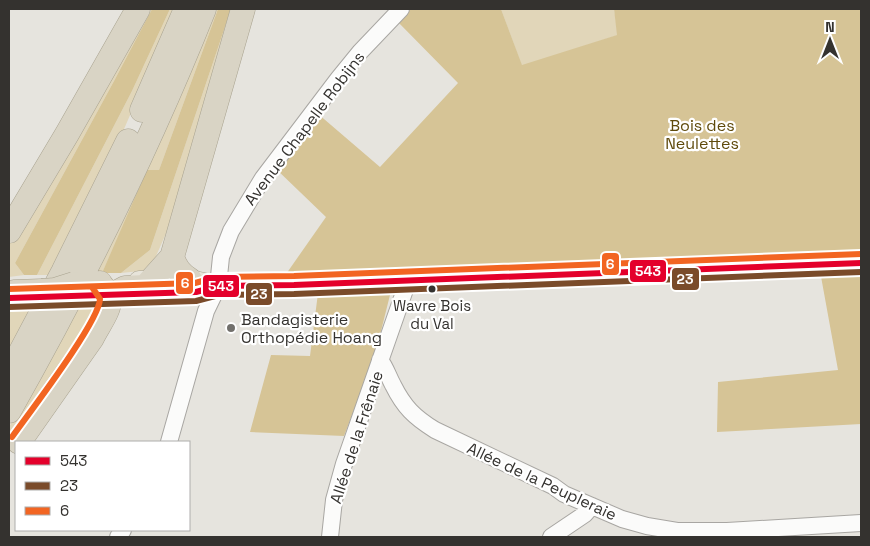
<svg xmlns="http://www.w3.org/2000/svg" width="870" height="546" font-family="'Space Grotesk',sans-serif">
<style>
.green{fill:#e1d6b9}
.forest{fill:#d6c496}
.lines{fill:none;stroke-linecap:round;stroke-linejoin:round}
.minor-casing{stroke:#a8a6a2;stroke-width:18}
.major-casing{stroke:#a9a390;stroke-width:21}
.highway-casing{stroke:#a9a390;stroke-width:25}
.minor{stroke:#fbfbfa;stroke-width:16}
.major{stroke:#e7e4da;stroke-width:20}
.highway{stroke:#d9d4c5;stroke-width:24}
.major-bridge-casing{stroke:#a9a390;stroke-width:21;stroke-linecap:butt}
.highway-bridge-casing{stroke:#a9a390;stroke-width:25;stroke-linecap:butt}
.major-bridge{stroke:#e7e4da;stroke-width:20}
.highway-bridge{stroke:#d9d4c5;stroke-width:24}
.bus-1-casing{stroke:#fff;stroke-width:10}
.bus-2-casing{stroke:#fff;stroke-width:10}
.bus-3-casing{stroke:#fff;stroke-width:10}
.bus-1{stroke:#e4002b;stroke-width:6}
.bus-2{stroke:#7a4b2a;stroke-width:6}
.bus-3{stroke:#f26522;stroke-width:6}
.bus-dot{fill:#34322f;stroke:#fff;stroke-width:2}
.poi-dot{fill:#72706c;stroke:#fff;stroke-width:2}
.labels{text-anchor:middle;stroke-width:4.5;stroke-linejoin:round;paint-order:stroke}
.bus-label{font-size:15px;fill:#34322f;stroke:#fff}
.park-label{font-size:16px;fill:#5f4a0b;stroke:#fff}
.street-label{font-size:16px;fill:#34322f;stroke:#fff}
.poi-label{font-size:16px;fill:#34322f;stroke:#fff;text-anchor:start}
.line-badge{stroke:#fff;stroke-width:2}
.badge-label{font-size:14px;text-anchor:middle;font-weight:bold;fill:#fff}
</style>
<rect width="100%" height="100%" fill="#e6e4de"/>
<!-- green -->
<path class="green" d="M146,9h6l-38,72 -99,182 9,12 -15,2v-34l38,-60z
M170,9h6l-55,127 -112,225v-51l13,-7h14l13,-28h-12l95,-184z
M211,9h7l-59,161 -47,81 -10,22 -8,1 -13,27 22,-1 -94,143v-16l27,-46z
M231,9h6l-56,190 -31,71 -29,3 29,-23z
M501,9h113l4,26 -96,31z"/>
<!-- forest -->
<path class="forest" d="M152,9h18l-38,82 -95,184h-13l-9,-12 99,-182z
M218,9h13l-81,241 -29,23h-19l45,-103h12z
M411,9h90l21,56 95,-30 -3,-26h247v246l-577,22 42,-60 -52,-50 43,-54 63,54 78,-84 -61,-62z
M861,269v155l-144,8 1,-50 120,-12 -18,-99z
M391,291l-16,64 -31,81 -94,-4 21,-77 39,1 8,-63z"/>
<g class="lines">
<defs>
<path id="minor" d="M380,360c6,8 8,16 13,25 11,22 21,32 42,45l118,56 11,8 58,25 25,7 30,5h50l134,-8
M169,442l37,-131 12,-25 3,-29 10,-26 32,-53 75,-99 22,-27 41,-43
M118,537l5,-7
M330,537l4,-37 10,-36 64,-183
M551,537l34,-23 7,-8"/>
<path id="major" d="M139,281l51,-1 28,6 76,-1 567,-22"/>
<path id="highway" d="M142,110l44,-101
M9,231l58,-97 71,-125
M172,257c4,11 8,17 18,23
M114,294l11,-6 20,-1 27,-30 71,-248
M9,299l5,-7 28,-1
M9,374l54,-102 65,-131
M9,411c73,-129 140,-264 195,-402
M19,442l73,-104c5,-11 20,-30 17,-41 -1,-5 -7,-10 -9,-14"/>
</defs>
<!-- minor casing -->
<use href="#minor" class="minor-casing"/>
<!-- major casing -->
<use href="#major" class="major-casing"/>
<!-- highway casing -->
<use href="#highway" class="highway-casing"/>
<!-- minor -->
<use href="#minor" class="minor"/>
<!-- major -->
<use href="#major" class="major"/>
<!-- highway -->
<use href="#highway" class="highway"/>
<defs>
<path id="major-bridge" d="M51,297l32,-2"/>
<path id="highway-bridge" d="M42,291l13,-1 19,-6"/>
</defs>
<!-- major-bridge casing -->
<use href="#major-bridge" class="major-bridge-casing"/>
<!-- highway-bridge casing -->
<use href="#highway-bridge" class="highway-bridge-casing"/>
<!-- major-bridge -->
<use href="#major-bridge" class="major-bridge"/>
<!-- highway-bridge -->
<use href="#highway-bridge" class="highway-bridge"/>
<defs>
<path id="bus-1" d="M9,298l187,-6 22,-6 76,-1 567,-22"/>
<path id="bus-2" d="M9,307l187,-6 23,-6 75,-1 567,-22"/>
<path id="bus-3" d="M9,289l186,-6 22,-6 77,-1 567,-22
M12,437c17,-24 87,-115 88,-138l-8,-12"/>
</defs>
<!-- bus-1 casing -->
<use href="#bus-1" class="bus-1-casing"/>
<!-- bus-2 casing -->
<use href="#bus-2" class="bus-2-casing"/>
<!-- bus-3 casing -->
<use href="#bus-3" class="bus-3-casing"/>
<!-- bus-1 -->
<use href="#bus-1" class="bus-1"/>
<!-- bus-2 -->
<use href="#bus-2" class="bus-2"/>
<!-- bus-3 -->
<use href="#bus-3" class="bus-3"/>
</g>
<!-- markers -->
<circle class="bus-dot" cx="432" cy="289" r="4.5"/>
<circle class="poi-dot" cx="231" cy="328" r="5"/>
<g class="labels">
<!-- bus labels -->
<g class="bus-label">
<text x="432" y="311">Wavre Bois<tspan x="432" dy="18">du Val</tspan></text>
</g>
<!-- park labels -->
<g class="park-label">
<text x="702" y="131">Bois des<tspan x="702" dy="18">Neulettes</tspan></text>
</g>
<!-- street labels -->
<g class="street-label">
<text transform="translate(304 128) rotate(-53)" y="6">Avenue Chapelle Robijns</text>
<text transform="translate(356 437) rotate(-72)" y="6">Allée de la Frênaie</text>
<text transform="translate(542 481) rotate(25)" y="6">Allée de la Peupleraie</text>
</g>
<!-- poi labels -->
<g class="poi-label">
<text x="241" y="325">Bandagisterie<tspan x="241" dy="18">Orthopédie Hoang</tspan></text>
</g>
</g>
<g class="line-badge">
<rect x="601" y="252" width="19" height="24" rx="5" fill="#f26522"/>
<rect x="629" y="259" width="38" height="24" rx="5" fill="#e4002b"/>
<rect x="671" y="267" width="29" height="24" rx="5" fill="#7a4b2a"/>
<rect x="175" y="271" width="19" height="24" rx="5" fill="#f26522"/>
<rect x="202" y="274" width="38" height="24" rx="5" fill="#e4002b"/>
<rect x="245" y="282" width="28" height="24" rx="5" fill="#7a4b2a"/>
</g>
<g class="badge-label">
<text x="610" y="269">6</text>
<text x="648" y="276">543</text>
<text x="685" y="284">23</text>
<text x="185" y="288">6</text>
<text x="221" y="291">543</text>
<text x="259" y="299">23</text>
</g>
<!-- border -->
<rect width="870" height="546" fill="none" stroke="#34322f" stroke-width="20"/>
<!-- legend -->
<rect x="15" y="441" width="175" height="90" fill="#ffffff" stroke="#aeadac"/>
<rect x="25" y="457" width="25" height="8" fill="#e4002b" stroke="#aeadac"/>
<text x="60" y="466" font-size="15" fill="#34322f">543</text>
<rect x="25" y="482" width="25" height="8" fill="#7a4b2a" stroke="#aeadac"/>
<text x="60" y="491" font-size="15" fill="#34322f">23</text>
<rect x="25" y="507" width="25" height="8" fill="#f26522" stroke="#aeadac"/>
<text x="60" y="516" font-size="15" fill="#34322f">6</text>
<!-- north arrow -->
<g transform="translate(830 40)" stroke="#ffffff" stroke-width="4" paint-order="stroke">
<path d="M0-4L9 19L0 12L-9 19Z" fill="#34322f"/>
<text y="-8" font-size="14" font-weight="bold" text-anchor="middle" fill="#34322f">N</text>
</g>
</svg>
